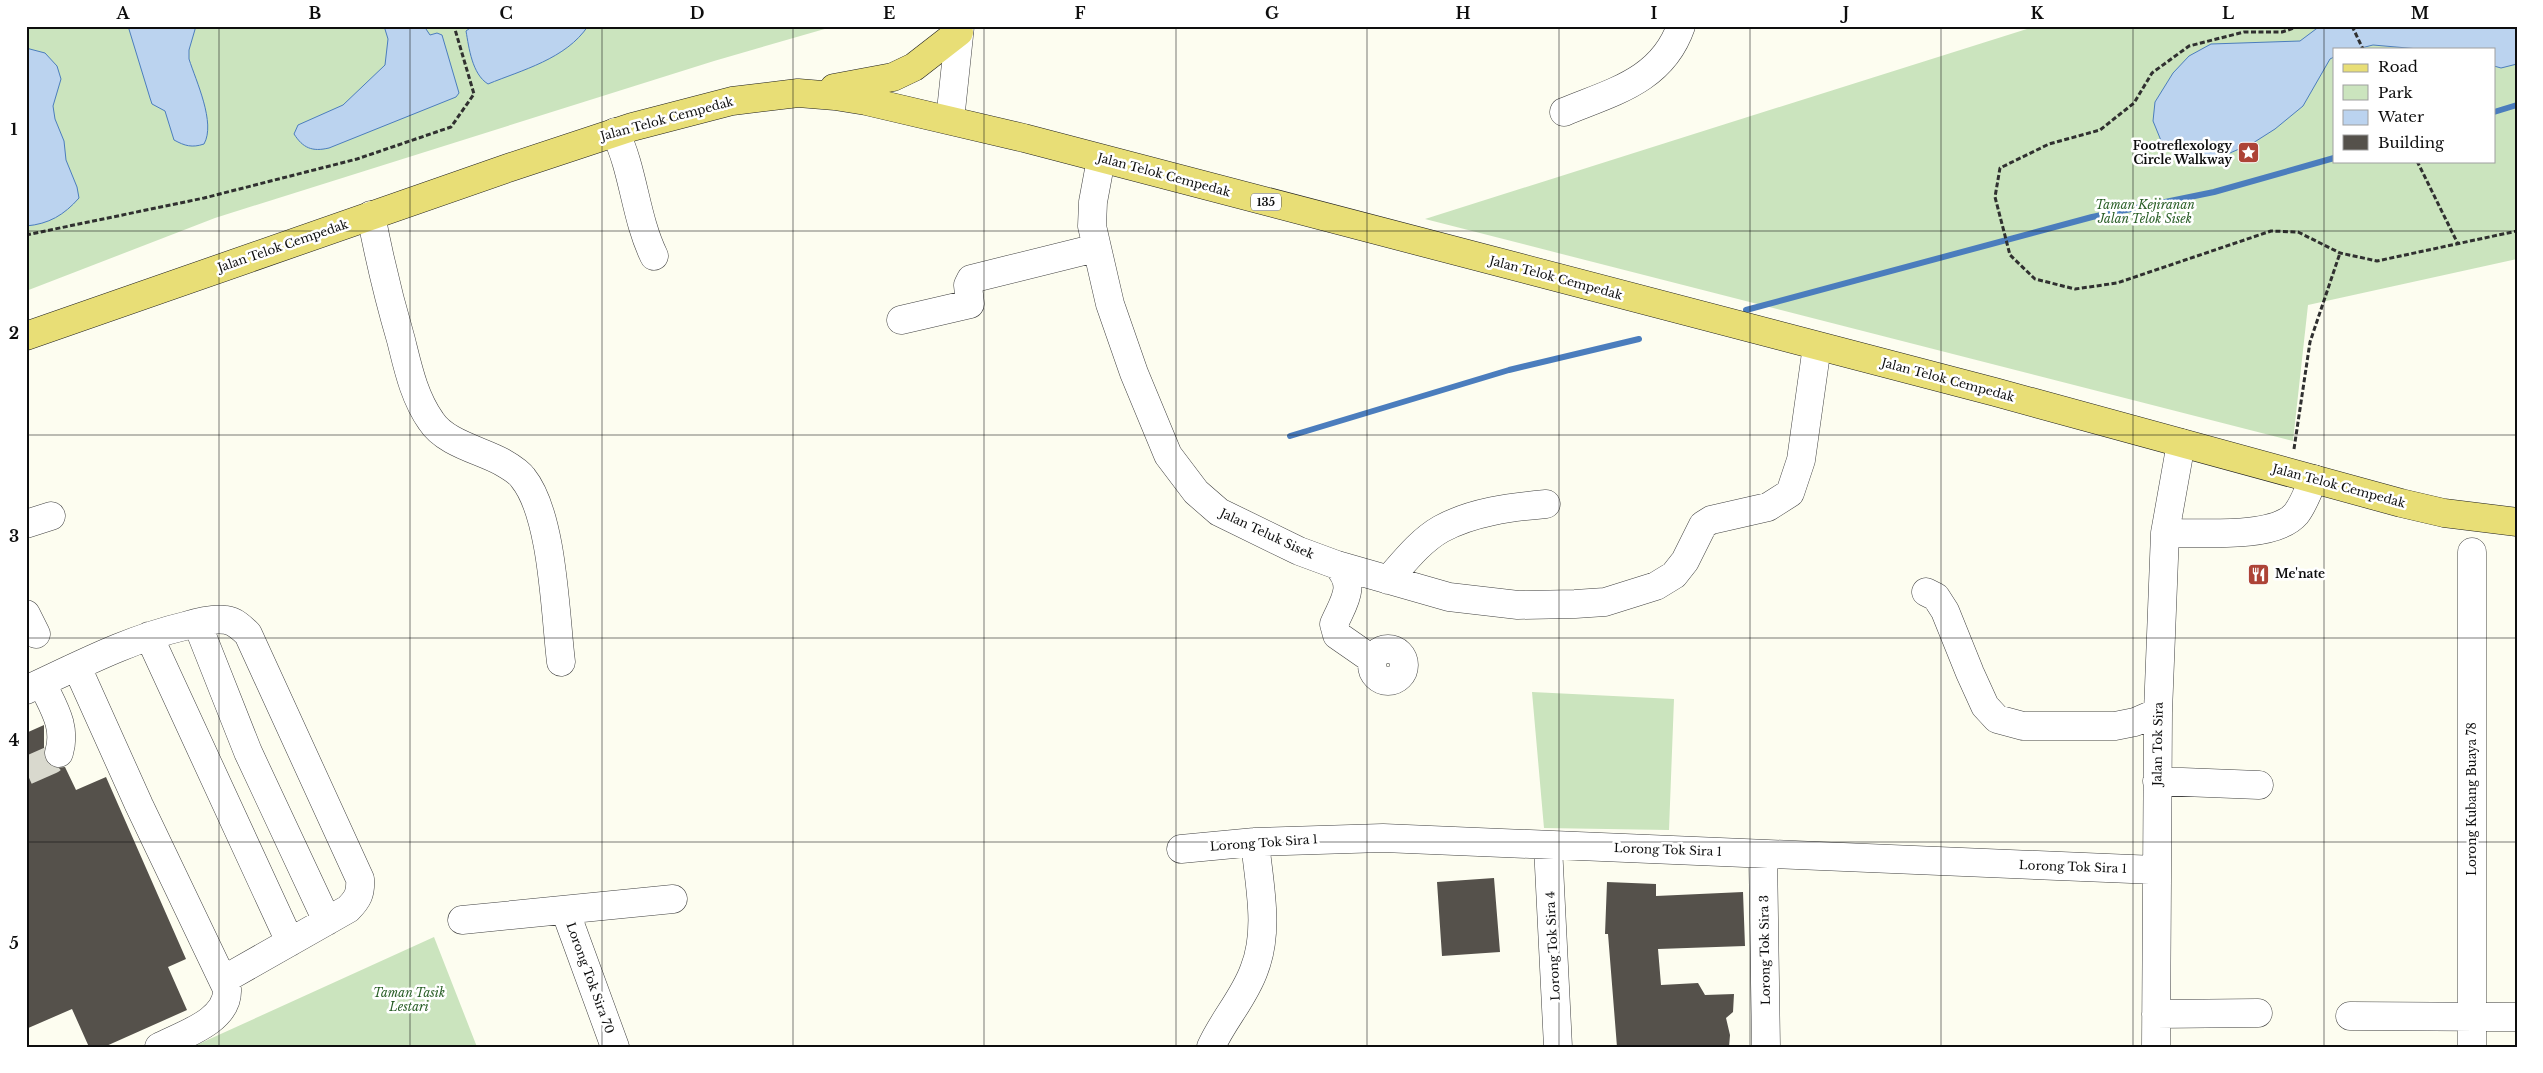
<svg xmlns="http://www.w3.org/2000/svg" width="2543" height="1073" font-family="'Libre Baskerville',serif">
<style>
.green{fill:#cbe4be;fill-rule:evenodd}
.water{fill:#bbd3ef;stroke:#4b7dbd}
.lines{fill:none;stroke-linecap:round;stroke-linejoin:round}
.stream{stroke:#4b7dbd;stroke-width:6}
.building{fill:#55514b}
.minor-tunnel{stroke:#d9d9ce;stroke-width:28;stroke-dasharray:28 14;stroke-linecap:butt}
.minor-casing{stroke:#414141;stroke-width:29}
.major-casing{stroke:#1f1f1f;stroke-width:29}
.path{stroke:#303030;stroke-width:3;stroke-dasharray:5 2.5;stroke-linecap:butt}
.minor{stroke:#fff;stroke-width:28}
.major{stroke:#e8de76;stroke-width:28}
.grid{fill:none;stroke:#0e0e0e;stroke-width:1;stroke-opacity:0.55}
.labels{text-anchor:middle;stroke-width:5;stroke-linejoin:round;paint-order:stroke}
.shield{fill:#fff;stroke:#565656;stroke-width:1}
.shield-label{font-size:11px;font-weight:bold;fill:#0e0e0e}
.street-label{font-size:12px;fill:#0e0e0e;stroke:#fff}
.poi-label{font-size:12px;font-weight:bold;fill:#0e0e0e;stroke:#fff;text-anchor:end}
.park-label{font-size:12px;font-style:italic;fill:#295e26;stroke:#fff}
.neatline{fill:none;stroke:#0e0e0e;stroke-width:2}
.grid-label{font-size:16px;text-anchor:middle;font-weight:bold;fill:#0e0e0e}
</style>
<rect width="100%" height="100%" fill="#fdfdf0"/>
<!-- green -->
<path class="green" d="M26,26h809l-121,35 -499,157 -189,73z
M2036,26h481v233l-209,46 -15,136 -868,-222zM2334,49h160v112h-160z
M1532,692l142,7 -5,131 -125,-2z
M434,937l43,110h-285z"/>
<!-- water -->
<path class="water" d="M128,26h68l-7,24v9c7,22 27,64 15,85 -12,4 -19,2 -30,-4l-9,-29 -13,-7 -2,-6z
M384,26h40l6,9 7,-2 5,2 17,58 -3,4 -127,51c-17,4 -26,0 -35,-14l4,-9 45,-20 42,-40 3,-26z
M473,26h115c-22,33 -66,44 -100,58 -16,-10 -19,-36 -22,-53z
M2320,26h197v38l-16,4 -7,-2v-17h-75l-46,-4 -16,4h-23v8l-4,2 -27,47 -28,23 -22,14 -30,13 -17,4 -23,-3 -21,-14 -9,-22 2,-19 18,-29 16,-17 22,-12 89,-3z
M26,48l19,5 12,13 4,13 -8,27 2,13 9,22 2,19 11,27 2,11c-15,17 -30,26 -53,28z"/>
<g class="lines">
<!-- stream -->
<path class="stream" d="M2494,112l23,-7
M1746,310l346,-93 122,-25 120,-34
M1290,436l219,-66 130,-31"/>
</g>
<!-- building -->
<path class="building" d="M44,725v33l5,7 6,3 10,-1 11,23 30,-13 80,182 -18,8 19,43 -83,37h-15l-17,-38 -46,20v-296z
M1494,878l6,74 -58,4 -5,-74z
M1607,882l49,2v12l87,-4 2,54 -87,3 3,36 37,-2 7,12 29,-1 -1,18 -7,6 4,17 -1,12h-112l-9,-113h-3z"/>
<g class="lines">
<!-- minor-tunnel -->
<path class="minor-tunnel" d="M26,771l25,-11 8,-7"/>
<defs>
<path id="minor" d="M1564,112c48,-20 98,-31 117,-86
M950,120l10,-94
M615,132c19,39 20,85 39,124
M1101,159l-8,43 -1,24 18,78 24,69 34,82 28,37 23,20 80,39 38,14 112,32 69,8 57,-1 30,-2 51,-16 18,-11 11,-14 18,-36 8,-5 57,-13 22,-14 11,-33 16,-114
M371,215c8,42 18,84 30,125 7,28 13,57 30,81 14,22 49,29 71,41 7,4 17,10 21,16 30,37 32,135 38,184
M901,320l69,-16 -2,-19 3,-6 125,-31
M26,524l25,-8
M2165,533c32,-1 109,7 131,-19 8,-10 12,-24 18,-35
M1337,565c20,21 7,36 -3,59l3,11 36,25
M1388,580c16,-18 32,-39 53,-51 31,-17 70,-22 105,-25
M1926,592l10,5 9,14 25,62 15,33 12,13 26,7h92l20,-4 23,-10
M26,614l10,20
M197,623l51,129 79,169
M149,636l141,306
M1372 665a16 16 0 1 1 32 0a16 16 0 1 1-32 0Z
M77,667l62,138 88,184c2,32 -45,46 -68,58
M42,683c11,24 25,43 17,70
M26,690c52,-24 103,-51 159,-64 13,-4 28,-8 41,-6 9,1 16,8 22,14l112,245c1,14 -2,20 -12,30l-125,71
M2157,781l102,4
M1548,846l10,201
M1181,849l74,-7 128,-4 773,32
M1763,854l3,193
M565,910l50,137
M462,920l211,-21
M2156,1014l102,-1
M2350,1016l167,1
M1211,1047c12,-27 33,-49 43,-77 16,-40 5,-86 1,-128
M2156,1047l2,-335 7,-179 16,-90
M2472,1047v-495"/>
<path id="major" d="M834,88l59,-11 21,-10 45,-35
M26,336l482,-168 124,-41 100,-26 66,-8 37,3 31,5 158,37 971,254 406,111 43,10 73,9"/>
</defs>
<!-- minor casing -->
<use href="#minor" class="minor-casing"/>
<!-- major casing -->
<use href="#major" class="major-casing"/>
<!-- path -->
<path class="path" d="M2300,26l-18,6h-38l-55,14 -37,27 -18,30 -34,27 -51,14 -49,24 -5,29 15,58 25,24 40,10 42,-6 154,-52 27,1 42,21 37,8 140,-30
M2352,26l11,23
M2417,161l41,83
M26,235l178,-37 153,-39 94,-32 23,-33 -20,-68
M2294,449l16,-107 30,-89"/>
<!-- minor -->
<use href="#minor" class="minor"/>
<!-- major -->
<use href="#major" class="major"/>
</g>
<!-- grid -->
<path class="grid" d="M219,26v1021M410,26v1021M602,26v1021M793,26v1021M984,26v1021M1176,26v1021M1367,26v1021M1559,26v1021M1750,26v1021M1941,26v1021M2133,26v1021M2324,26v1021M26,231h2491M26,435h2491M26,638h2491M26,842h2491"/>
<!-- icons -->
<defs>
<symbol id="sight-square" viewBox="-11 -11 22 22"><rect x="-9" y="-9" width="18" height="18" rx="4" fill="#ad4336" stroke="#fff"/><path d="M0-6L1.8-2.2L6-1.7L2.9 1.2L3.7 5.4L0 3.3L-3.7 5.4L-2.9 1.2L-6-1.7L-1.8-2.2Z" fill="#fff"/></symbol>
<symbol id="restaurant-square" viewBox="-11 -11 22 22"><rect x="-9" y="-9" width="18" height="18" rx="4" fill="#ad4336" stroke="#fff"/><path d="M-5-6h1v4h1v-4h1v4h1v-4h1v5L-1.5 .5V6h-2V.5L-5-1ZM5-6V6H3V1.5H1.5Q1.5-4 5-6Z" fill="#fff"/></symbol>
</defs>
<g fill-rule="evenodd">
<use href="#sight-square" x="2236" y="140" width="25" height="25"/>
<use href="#restaurant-square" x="2246" y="562" width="25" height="25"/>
</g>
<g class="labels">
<!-- shield labels -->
<rect class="shield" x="1251" y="193.5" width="30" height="17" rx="4"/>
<g class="shield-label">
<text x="1266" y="206">135</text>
</g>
<!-- street labels -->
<g class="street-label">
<text transform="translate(667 119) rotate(-15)" y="4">Jalan Telok Cempedak</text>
<text transform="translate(1164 175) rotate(15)" y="4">Jalan Telok Cempedak</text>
<text transform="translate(283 246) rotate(-19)" y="4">Jalan Telok Cempedak</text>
<text transform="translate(1556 278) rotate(15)" y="4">Jalan Telok Cempedak</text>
<text transform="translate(1948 380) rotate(15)" y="4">Jalan Telok Cempedak</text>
<text transform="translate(2339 486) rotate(15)" y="4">Jalan Telok Cempedak</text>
<text transform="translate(1267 534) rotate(25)" y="4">Jalan Teluk Sisek</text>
<text transform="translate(2158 744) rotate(-89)" y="4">Jalan Tok Sira</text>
<text transform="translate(2472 799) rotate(-90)" y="4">Lorong Kubang Buaya 78</text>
<text transform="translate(1264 843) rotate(-4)" y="4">Lorong Tok Sira 1</text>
<text transform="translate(1668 850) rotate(2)" y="4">Lorong Tok Sira 1</text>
<text transform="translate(2073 867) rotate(2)" y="4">Lorong Tok Sira 1</text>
<text transform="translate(1553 946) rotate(-93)" y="4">Lorong Tok Sira 4</text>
<text transform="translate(1765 950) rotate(-91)" y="4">Lorong Tok Sira 3</text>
<text transform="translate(590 978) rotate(70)" y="4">Lorong Tok Sira 70</text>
</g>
<!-- poi labels -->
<g class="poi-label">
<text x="2232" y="150">Footreflexology<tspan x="2232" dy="14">Circle Walkway</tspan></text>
<text x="2275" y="578" text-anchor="start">Me'nate</text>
</g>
<!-- park labels -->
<g class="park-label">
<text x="2145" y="209">Taman Kejiranan<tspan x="2145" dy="14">Jalan Telok Sisek</tspan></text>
<text x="409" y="997">Taman Tasik<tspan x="409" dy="14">Lestari</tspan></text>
</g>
</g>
<!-- border -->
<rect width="2543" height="1073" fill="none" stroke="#ffffff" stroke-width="55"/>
<!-- legend -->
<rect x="2333" y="48" width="162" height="115" fill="#ffffff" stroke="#9f9f9f"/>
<rect x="2343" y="64" width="25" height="8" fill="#e8de76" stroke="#9f9f9f"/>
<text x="2378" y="72" font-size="15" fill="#0e0e0e">Road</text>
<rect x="2343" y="85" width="25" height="15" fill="#cbe4be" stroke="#9f9f9f"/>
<text x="2378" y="98" font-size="15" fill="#0e0e0e">Park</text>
<rect x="2343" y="110" width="25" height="15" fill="#bbd3ef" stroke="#9f9f9f"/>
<text x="2378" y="122" font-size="15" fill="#0e0e0e">Water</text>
<rect x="2343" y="135" width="25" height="15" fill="#55514b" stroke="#9f9f9f"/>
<text x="2378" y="148" font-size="15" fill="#0e0e0e">Building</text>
<rect x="28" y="28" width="2488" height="1018" class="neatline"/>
<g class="grid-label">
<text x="123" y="19">A</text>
<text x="315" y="19">B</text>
<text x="506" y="19">C</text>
<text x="697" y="19">D</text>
<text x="889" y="19">E</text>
<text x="1080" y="19">F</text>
<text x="1272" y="19">G</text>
<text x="1463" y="19">H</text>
<text x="1654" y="19">I</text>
<text x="1846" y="19">J</text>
<text x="2037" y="19">K</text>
<text x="2228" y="19">L</text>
<text x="2420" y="19">M</text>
<text x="14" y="135">1</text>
<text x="14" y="339">2</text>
<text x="14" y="542">3</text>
<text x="14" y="746">4</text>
<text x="14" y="949">5</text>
</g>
</svg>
